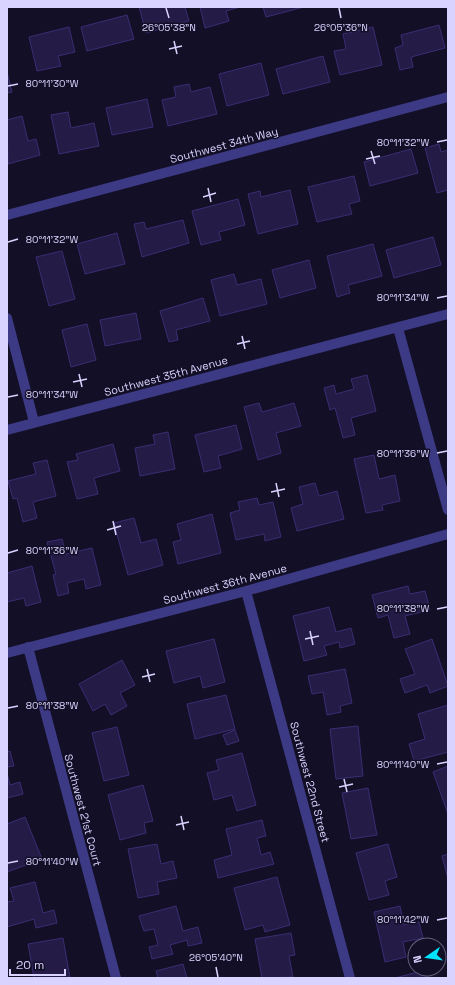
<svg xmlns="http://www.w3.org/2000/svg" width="455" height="985" font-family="'Space Grotesk',sans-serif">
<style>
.building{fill:#241b47;stroke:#3b2d73}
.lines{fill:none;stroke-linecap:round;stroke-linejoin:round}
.street{stroke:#3d3a85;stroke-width:10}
.ticks{fill:none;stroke:#d9d4ff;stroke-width:1.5}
.labels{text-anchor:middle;stroke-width:3;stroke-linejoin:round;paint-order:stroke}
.street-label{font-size:11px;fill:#d9d4ff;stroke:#130f26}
.ticks-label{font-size:10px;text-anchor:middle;fill:#d9d4ff;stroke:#130f26;stroke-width:3;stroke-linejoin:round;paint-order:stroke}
</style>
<rect width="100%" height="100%" fill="#130f26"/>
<!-- building -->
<path class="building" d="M139,7h46l4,14 -43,12z
M200,7h40l-14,4 3,10 -24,7z
M263,7h41l-38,10z
M127,15l7,24 -47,12 -6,-24z
M439,25l6,23 -34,9 2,10 -13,3 -5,-22 8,-3 -2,-10z
M69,27l6,25 -17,4 3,10 -24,5 -8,-34z
M373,27l9,38 -42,10 -6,-24 12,-2 -3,-15z
M323,56l7,26 -47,12 -7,-25z
M261,63l8,32 -42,11 -8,-32z
M7,72l5,20 -5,1z
M189,84l2,8 19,-5 7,27 -49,12 -6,-26 14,-3 -2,-10z
M147,99l6,28 -41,8 -6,-27z
M68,112l3,16 23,-5 5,23 -40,8 -8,-39z
M22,116l6,25 8,-2 4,16 -32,9 -1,-44z
M439,144l2,8 7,-2v40l-11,3 -12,-45z
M411,149l7,24 -48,13 -6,-24z
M354,176l6,25 -11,3 3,10 -35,8 -9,-35z
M290,190l8,34 -40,10 -10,-40 12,-3 1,6z
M238,199l7,26 -26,7 2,8 -20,5 -9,-34z
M183,220l6,23 -47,14 -8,-33 10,-2 2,7z
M117,233l8,31 -40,10 -8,-30z
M433,237l8,28 -47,13 -8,-28z
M373,244l9,32 -34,9 2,8 -13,4 -10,-41z
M62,251l13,48 -26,7 -13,-49z
M309,260l7,28 -36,10 -8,-28z
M234,274l3,11 24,-6 6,25 -47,12 -9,-36z
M203,298l7,23 -34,9 2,10 -9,2 -9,-31z
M136,313l5,26 -36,7 -5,-26z
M87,324l9,36 -25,7 -9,-37z
M367,375l9,36 -25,7 4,17 -12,3 -8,-30 -5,2 -6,-22 10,-3 2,9 18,-5 -3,-10z
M259,403l3,9 32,-9 7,23 -25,7 5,20 -23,7 -14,-53z
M236,425l6,24 -24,7 3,12 -17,4 -9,-37z
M168,432l7,37 -35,7 -5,-28 20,-4 -2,-9z
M113,444l7,27 -26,7 4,16 -21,5 -10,-37 11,-2 -2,-6z
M374,455l5,24 16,-4 5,26 -18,4 1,5 -17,3 -12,-54z
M47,460l9,36 -23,6 4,16 -14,4 -6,-24 -4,1 -5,-18 28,-7 -3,-11z
M315,483l4,13 18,-5 7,28 -47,12 -6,-23 12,-4 -4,-17z
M257,498l2,7 14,-3 8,35 -16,4 -1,-7 -28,6 -6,-27 10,-3 -2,-8z
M212,514l9,39 -43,11 -5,-22 8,-2 -4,-16z
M134,518l7,25 15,-4 7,26 -35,10 -14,-52z
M62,539l4,15 26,-6 9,37 -15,4 -2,-10 -17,4 2,10 -11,3 -5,-21 3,-1 -9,-32z
M32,566l9,36 -15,4 -2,-8 -17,4v-29z
M408,586l2,8 15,-3 5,19 -25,6 5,18 -16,4 -6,-23 -10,3 -6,-23z
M329,607l7,25 15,-4 4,16 -15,4 -1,-6 -15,4 3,9 -23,6 -11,-45z
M214,639l11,43 -22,6 -3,-12 -26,7 -8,-32z
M432,639l16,47 -18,7 -3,-8 -22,8 -5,-14 15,-5 -10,-25z
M122,660l13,25 -15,8 7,13 -16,9 -6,-11 -12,7 -14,-27z
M345,669l7,34 -12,3 1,6 -14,3 -4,-23 -11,2 -4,-18z
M226,695l9,34 -40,10 -8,-35z
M448,705v47l-34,9 -5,-17 16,-5 -7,-25z
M358,726l5,50 -27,3 -6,-50z
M117,727l12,48 -25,6 -12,-48z
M235,730l4,11 -12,4 -4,-10z
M10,751l4,15 -7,1v-15z
M242,753l14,52 -19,6 -5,-16 -18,5 -7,-27 12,-3 -3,-10z
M448,766v48l-15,-42z
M7,773l3,12 10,-3 3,12 -16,4z
M143,785l10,36 -9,2 2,10 -26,7 -12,-45z
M368,788l9,47 -26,4 -9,-46z
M25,817l17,42 -35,13v-48z
M262,820l4,16 -9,2 4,17 9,-3 4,12 -56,14 -4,-18 18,-5 -6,-26z
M157,844l4,20 12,-3 4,17 -20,4 2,12 -21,4 -10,-49z
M388,844l9,33 -12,4 4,14 -20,5 -13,-47z
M448,854v25l-6,-23z
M277,877l13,48 -25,7 -2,-7 -18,5 -11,-42z
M35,882l8,31 11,-3 3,13 -21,5 -2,-9 -27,8v-25l7,-1 -4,-13z
M176,906l7,25 15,-4 4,16 -14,3 -1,-6 -17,5 3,9 -21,5 -3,-12 9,-2 -4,-16 -10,2 -5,-15z
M400,906l4,19 15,-3 4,16 -20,4 3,15 -21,5 -11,-50z
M291,933l4,22 -6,1 4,21 -31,1 -7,-39z
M63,938l7,40h-36l-6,-34z
M183,964l4,14h-29l-2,-7z
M425,970l2,8h-32z"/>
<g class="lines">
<!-- street -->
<path class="street" d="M7,215l441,-118
M7,318l27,104
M398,328l50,182
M7,430l441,-116
M246,591l104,387
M28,647l88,331
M7,653l239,-62 202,-57"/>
</g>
<!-- ticks -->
<path class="ticks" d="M166,8l3,10M339,8l2,10M174,41l3,13M169,49l13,-3M8,86l10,-2M437,142l10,-2M371,151l4,13M366,159l14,-3M208,188l3,14M203,197l13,-4M8,242l10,-3M437,298l10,-2M242,336l3,13M237,344l13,-3M79,374l3,13M73,382l14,-3M8,397l10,-2M437,453l10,-2M276,483l3,14M271,492l14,-3M113,521l3,14M107,530l14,-4M8,553l10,-3M437,609l10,-2M310,631l3,14M305,639l14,-3M147,669l3,13M142,677l13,-3M8,708l10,-2M437,764l10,-2M344,779l3,13M339,787l14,-3M181,816l3,14M176,825l13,-3M8,863l10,-2M437,920l10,-2M216,967l2,10"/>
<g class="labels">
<!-- street labels -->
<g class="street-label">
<text transform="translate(224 145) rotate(-15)" y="4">Southwest 34th Way</text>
<text transform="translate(166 376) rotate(-15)" y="4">Southwest 35th Avenue</text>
<text transform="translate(225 584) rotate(-15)" y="4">Southwest 36th Avenue</text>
<text transform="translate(310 782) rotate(75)" y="4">Southwest 22nd Street</text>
<text transform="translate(83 810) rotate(75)" y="4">Southwest 21st Court</text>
</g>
</g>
<g class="ticks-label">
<text x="169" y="31">26°05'38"N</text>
<text x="341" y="31">26°05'36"N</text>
<text x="52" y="87">80°11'30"W</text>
<text x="403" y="146">80°11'32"W</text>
<text x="52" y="243">80°11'32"W</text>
<text x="403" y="301">80°11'34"W</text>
<text x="52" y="398">80°11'34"W</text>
<text x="403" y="457">80°11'36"W</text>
<text x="52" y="554">80°11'36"W</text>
<text x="403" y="612">80°11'38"W</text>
<text x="52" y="709">80°11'38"W</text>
<text x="403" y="768">80°11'40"W</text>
<text x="52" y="865">80°11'40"W</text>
<text x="403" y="923">80°11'42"W</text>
<text x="216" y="961">26°05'40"N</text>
</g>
<!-- border -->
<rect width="455" height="985" fill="none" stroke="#d9d4ff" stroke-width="16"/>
<!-- north arrow -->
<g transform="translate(427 957) rotate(257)"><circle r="19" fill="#130f26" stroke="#625e7d"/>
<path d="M0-3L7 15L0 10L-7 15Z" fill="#00e5ff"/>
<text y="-6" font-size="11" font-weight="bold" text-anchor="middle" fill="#d9d4ff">N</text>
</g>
<!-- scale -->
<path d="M10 969v6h55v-6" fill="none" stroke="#d9d4ff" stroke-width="2"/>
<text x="16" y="969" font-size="12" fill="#d9d4ff" stroke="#130f26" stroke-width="3" paint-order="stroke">20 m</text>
</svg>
